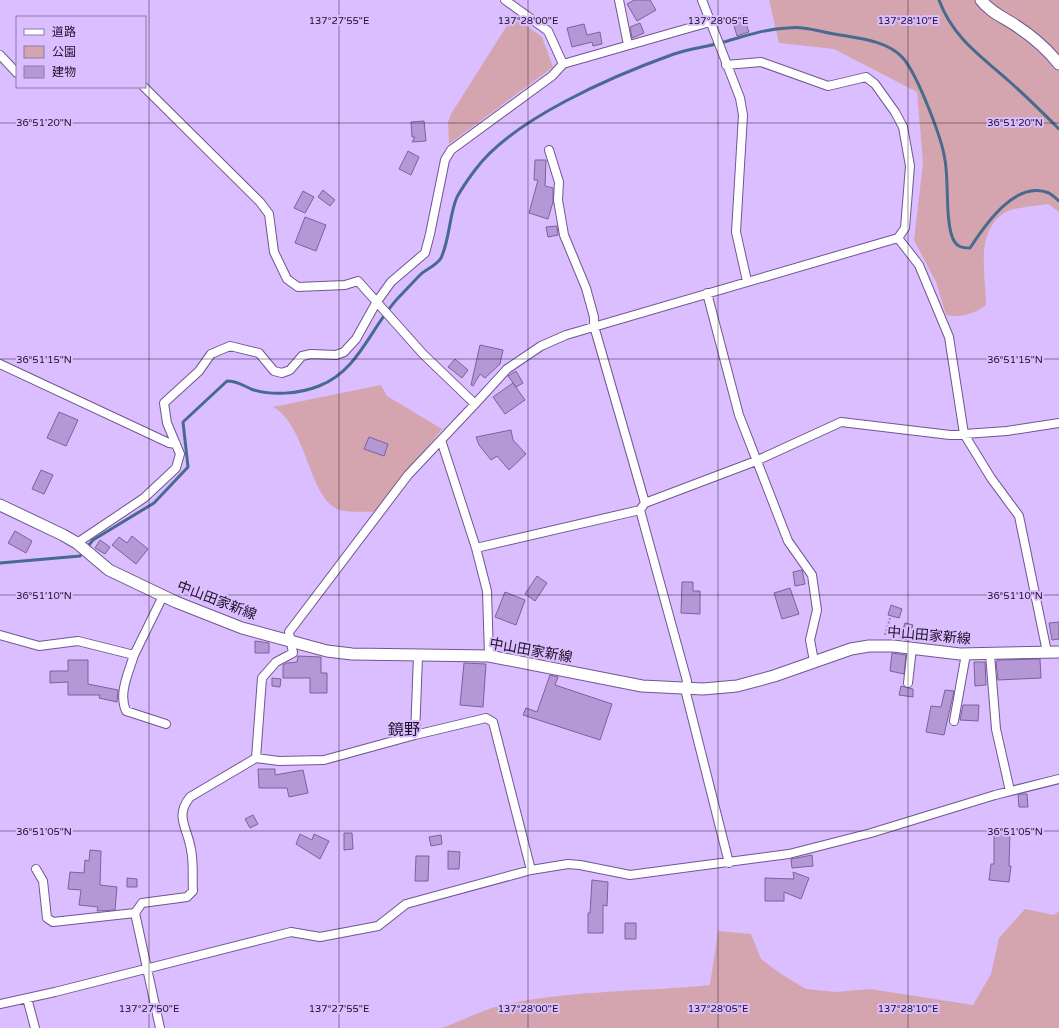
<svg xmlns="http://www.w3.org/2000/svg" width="1059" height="1028" font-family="'Varela Round','Noto Sans JP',sans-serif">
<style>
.green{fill:#d5a5af}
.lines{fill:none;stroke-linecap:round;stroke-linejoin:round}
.stream{stroke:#486a8f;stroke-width:3}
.building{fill:#b498d6;stroke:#7c619b}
.street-casing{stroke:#71568f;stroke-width:10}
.secondary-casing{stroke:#71568f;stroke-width:13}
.path{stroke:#9983b5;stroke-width:2;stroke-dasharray:2 2;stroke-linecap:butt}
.street{stroke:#fff;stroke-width:8}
.secondary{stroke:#fff;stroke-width:11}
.ticks{fill:none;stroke:#1b1027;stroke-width:1;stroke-opacity:0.45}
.labels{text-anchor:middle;stroke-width:4;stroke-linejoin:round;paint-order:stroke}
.street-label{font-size:14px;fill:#1b1027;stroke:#dbbeff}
.quarter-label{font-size:16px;fill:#1b1027;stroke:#dbbeff}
.ticks-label{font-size:10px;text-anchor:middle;fill:#1b1027;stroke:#dbbeff;stroke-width:4;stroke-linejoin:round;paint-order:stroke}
</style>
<rect width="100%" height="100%" fill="#dbbeff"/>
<!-- green -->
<path class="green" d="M769,0h290v212l-11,-8c-10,2 -33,3 -42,8 -32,18 -20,63 -20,93 -12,9 -25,13 -40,10l-10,-33 -22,-42 9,-77 -6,-71 -83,-43 -55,-6z
M513,16l29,21 11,30 -104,77 -1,-22 3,-8z
M381,385l6,11 55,33 -65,83c-12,-1 -26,1 -37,-2 -31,-9 -33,-85 -67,-103z
M1025,909l29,6 5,-4v117h-617c19,-7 40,-18 60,-23 69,-15 139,-13 208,-20l8,-54 33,3 10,25 20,15 25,15 30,3 34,-3 103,16 18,-31 8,-36z"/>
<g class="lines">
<!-- stream -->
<path class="stream" d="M939,0c14,38 42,56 71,82 17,15 33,31 49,47
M0,563l80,-7 13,-16 61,-37 34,-36 -5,-45 44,-41c10,0 15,4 24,8 20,7 48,5 68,-3 40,-15 52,-60 80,-89 7,-7 14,-15 22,-23 6,-5 16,-9 20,-16 9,-19 8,-43 16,-61 5,-9 12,-19 18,-27 37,-51 140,-95 199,-116 15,-5 31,-7 46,-11 22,-6 44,-14 67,-15 18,-2 30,3 47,6 22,4 53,6 69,24 14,16 39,80 42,102 4,22 0,60 8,79 4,8 9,9 17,9 15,-23 46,-69 79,-55 3,2 7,5 10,8"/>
</g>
<!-- building -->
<path class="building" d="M634,0h16l6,10 -19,11 -10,-17z
M743,15l6,17 -12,4 -5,-17z
M640,23l4,10 -12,5 -2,-11z
M584,24l3,11 13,-3 2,12 -9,2 -1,-4 -20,5 -5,-19z
M424,121l2,20 -14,1 3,-5h-3l-1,-15z
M408,151l11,6 -8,18 -12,-6z
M535,160h11l-1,26 8,2v14l-5,17 -19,-6 9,-33h-4z
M323,190l12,10 -5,6 -12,-9z
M303,191l11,6 -9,16 -11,-5z
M305,217l21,8 -10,26 -21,-8z
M557,226l1,9 -10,2 -2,-10z
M480,345l23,5 -3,14 -15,14 -5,-4 -7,12 -2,-1z
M455,359l13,11 -6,8 -14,-11z
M516,371l7,12 -7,4 -8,-11z
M513,383l12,17 -20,14 -12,-17z
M59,412l19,8 -12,26 -19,-8z
M511,430l2,10 13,14 -17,16 -12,-14 -6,4 -12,-15 -3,-8z
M369,437l19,7 -4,12 -20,-7z
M41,470l12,5 -9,19 -12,-5z
M15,531l17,10 -6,12 -18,-10z
M132,536l16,13 -12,15 -24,-19 7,-8 8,6z
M100,540l10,7 -5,7 -10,-6z
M802,570l3,14 -10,2 -2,-14z
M537,576l10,7 -12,18 -10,-7z
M682,582h11v9h7v23l-19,-1z
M790,588l9,26 -17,5 -8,-26z
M505,592l20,8 -9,25 -21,-8z
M891,605l11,4 -3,9 -11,-3z
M1059,622v17l-7,1 -3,-17z
M905,623l8,2 -5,15 -8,-2z
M255,641l14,2v10h-14z
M892,653l14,2 -2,19 -14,-3z
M298,656l23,1v16h6v20h-17v-15h-27v-13l4,-2 10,-1z
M1040,659l1,19 -43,2 -2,-18 2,-2z
M68,660h20v24l30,6 -1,12 -18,-4 1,-3h-32v-13l-18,1v-12h18z
M974,662h11l1,23 -11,1z
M464,663l22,1 -3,43 -23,-2z
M550,675l8,2 -3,8 57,19 -12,36 -77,-25 3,-7 11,4z
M272,678l9,1 -1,8 -8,-1z
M901,686l12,3v8l-14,-2z
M945,690l9,1 -10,44 -18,-3 5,-26 10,1z
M963,705h16l-1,16 -18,-1z
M258,769h17v6l28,-5 5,23 -19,4 -2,-9h-28z
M1021,794h6l1,13h-9l-1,-12z
M253,815l5,9 -8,4 -5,-9z
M994,832l16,1 -1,33h2l-2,16 -20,-2 2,-16h3z
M344,833h8l1,16 -9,1z
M300,834l12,6 2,-6 15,7 -9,18 -24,-15z
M441,835l1,9 -11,2 -2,-9z
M90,850l11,1 -1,34 17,2 -2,23 -18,1 1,-4 -19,-2 2,-15 -13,-1 2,-17 14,1 1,-13 4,1z
M448,851l12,1 -1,17h-11z
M812,855l1,11 -21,2 -1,-9z
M416,856h13l-1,25h-13z
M793,872l16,6 -8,21 -17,-7v9h-19v-23l29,1z
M127,878l10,1v8h-10z
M592,880l16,2 -1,24 -4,-1v28h-15v-20h2z
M625,923h11v16h-11z"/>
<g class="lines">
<defs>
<path id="street" d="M505,0l43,31 15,33
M619,0l9,45
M702,0l38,98 3,17 -7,117 11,49
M0,55l17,18
M144,87l116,115 9,12 5,38 13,27 11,8 47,-2 13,-4 65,73 52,50
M549,150l10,32 -1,18 6,35 22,53 8,29v9l51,177
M898,238l21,27 30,72 15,97 27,44 28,38 28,136
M707,293l32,122 49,126 24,34 5,35 -7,30 4,21
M0,364l169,79 7,1
M441,440l35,108 11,43 2,65
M640,510l47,171 -2,8 44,174
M77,543l67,-45 32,-30 4,-14 -13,-31 -3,-20 35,-32 12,-17 19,-8 29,7 15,18 8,2 8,-3 12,-14 9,-2 25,1 8,-3 12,-13 20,-36 15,-21 34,-29 5,-19 15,-74 6,-10 101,-74 11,-12 147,-42
M476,548l164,-38 5,-7 111,-42 85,-39 109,13 57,-4 52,-8
M0,635l39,11 39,-5 56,14 29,-59
M990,654l6,75 14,62
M134,655c-5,17 -16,38 -8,56l40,13
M908,683l4,-35
M954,721l12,-67
M415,735l71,-17 7,4 38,148
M256,758l23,3 45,-1 91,-25 3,-79
M36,869l7,12 4,37 6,4 82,-9
M27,998l8,30
M0,1004l55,-12 236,-60 29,5 58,-11 28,-22 125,-34 37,-6 12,1 50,10 159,-21 82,-21 124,-38 64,-16
M160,1028l-25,-115 7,-10 45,-6 6,-6c-1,-13 1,-28 -2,-41 -3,-22 -17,-33 -1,-53l66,-39 6,-80 14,-16 17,-9 -4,-21 119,-157 67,-71 32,-35 34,-23 25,-11 332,-97 7,-10 5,-62 -7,-39 -8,-15 -20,-28 -9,-7 -38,9 -67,-24 -35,3"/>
<path id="secondary" d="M981,0c9,12 22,17 34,25 17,11 32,24 44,39
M0,505l63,30 14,8 32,27 67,32 66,26 85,23 25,3 137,2 153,30 61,3 34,-3 37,-10 77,-27 18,-3h24l67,8 99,-2"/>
</defs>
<!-- street casing -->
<use href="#street" class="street-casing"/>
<!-- secondary casing -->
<use href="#secondary" class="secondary-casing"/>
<!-- path -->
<path class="path" d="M885,635l5,-17"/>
<!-- street -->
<use href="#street" class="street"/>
<!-- secondary -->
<use href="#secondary" class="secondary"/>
</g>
<!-- ticks -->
<path class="ticks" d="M149,0v1028M339,0v1028M528,0v1028M718,0v1028M908,0v1028M0,123h1059M0,359h1059M0,595h1059M0,831h1059"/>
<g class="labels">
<!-- street labels -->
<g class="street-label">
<text transform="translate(217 600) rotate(21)" y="5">中山田家新線</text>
<text transform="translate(929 635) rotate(5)" y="5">中山田家新線</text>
<text transform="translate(531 650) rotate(10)" y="5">中山田家新線</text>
</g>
<!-- quarter labels -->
<g class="quarter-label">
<text x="404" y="735">鏡野</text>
</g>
</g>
<g class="ticks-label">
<text x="339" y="24">137°27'55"E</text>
<text x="528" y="24">137°28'00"E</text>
<text x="718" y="24">137°28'05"E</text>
<text x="908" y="24">137°28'10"E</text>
<text x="44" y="126">36°51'20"N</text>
<text x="1015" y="126">36°51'20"N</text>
<text x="44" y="363">36°51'15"N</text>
<text x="1015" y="363">36°51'15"N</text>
<text x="44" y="599">36°51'10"N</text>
<text x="1015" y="599">36°51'10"N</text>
<text x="44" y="835">36°51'05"N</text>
<text x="1015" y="835">36°51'05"N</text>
<text x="149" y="1012">137°27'50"E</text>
<text x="339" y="1012">137°27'55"E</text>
<text x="528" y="1012">137°28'00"E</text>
<text x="718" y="1012">137°28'05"E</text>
<text x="908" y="1012">137°28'10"E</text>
</g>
<!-- legend -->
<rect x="16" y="16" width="130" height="72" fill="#dbbeff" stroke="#8e78a9"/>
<rect x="24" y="29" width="20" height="6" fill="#ffffff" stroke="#8e78a9"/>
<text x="52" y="36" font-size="12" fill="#1b1027">道路</text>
<rect x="24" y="46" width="20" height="12" fill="#d5a5af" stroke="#8e78a9"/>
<text x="52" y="56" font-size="12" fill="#1b1027">公園</text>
<rect x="24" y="66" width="20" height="12" fill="#b498d6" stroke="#8e78a9"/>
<text x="52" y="76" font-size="12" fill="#1b1027">建物</text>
</svg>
